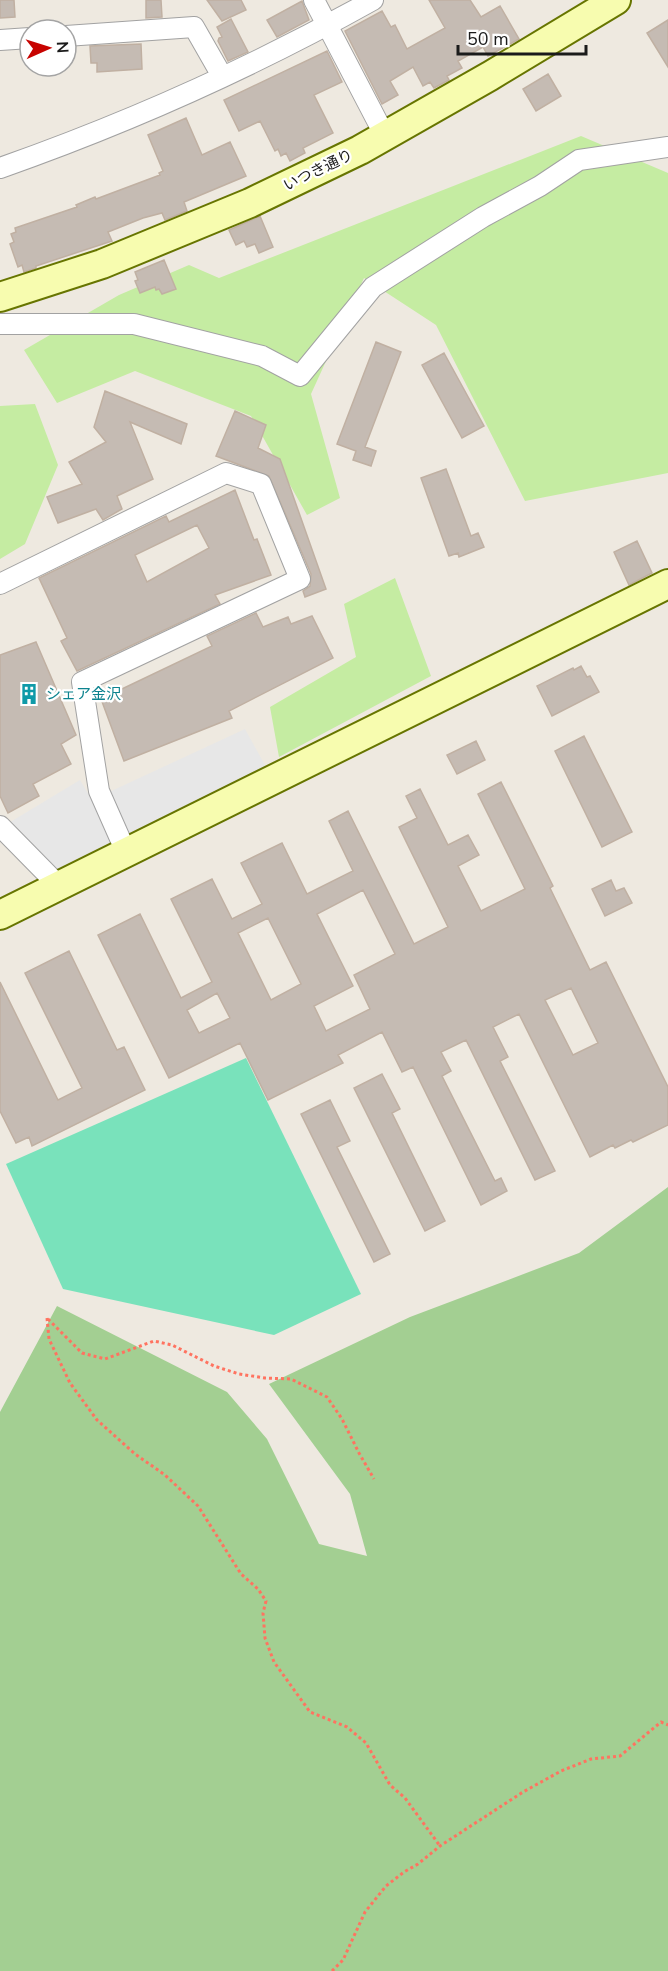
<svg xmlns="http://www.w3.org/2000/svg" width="668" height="1971" font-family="'Nunito Sans','Noto Sans JP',sans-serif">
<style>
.grass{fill:#c5eca2}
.forest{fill:#a3cf92}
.pitch{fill:#79e2bb}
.parking{fill:#e7e7e7}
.building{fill:#c5bbb3;stroke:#c0b0a2;stroke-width:1.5;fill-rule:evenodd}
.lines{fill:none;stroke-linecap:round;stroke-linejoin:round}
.street-casing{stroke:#a2a2a2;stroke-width:22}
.secondary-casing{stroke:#677500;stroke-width:32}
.path{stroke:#ff7360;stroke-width:3;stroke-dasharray:3 3;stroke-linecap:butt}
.street{stroke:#fff;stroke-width:20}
.secondary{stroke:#f7fcaf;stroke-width:28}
.labels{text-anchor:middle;stroke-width:4.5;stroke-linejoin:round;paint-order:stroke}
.street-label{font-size:15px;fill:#1b1b1b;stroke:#fff}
.culture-label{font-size:15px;fill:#0d838f;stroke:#fff;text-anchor:start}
</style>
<rect width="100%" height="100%" fill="#eee9e0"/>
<!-- grass -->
<path class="grass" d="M581,136l87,37v300l-143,28 -89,-176 -72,-47 -53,116 29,104 -33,17 -56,-99 -116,-45 -78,32 -33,-53 95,-55 70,-30 30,13z
M35,404l23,61 -33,79 -25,15v-153z
M395,578l36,98 -152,81 -9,-50 86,-50 -12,-53z"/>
<!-- forest -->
<path class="forest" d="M668,1187v784h-668v-559l57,-106 170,86 40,47 52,105 48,12 -17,-62 -81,-110 141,-67 169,-64z"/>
<!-- pitch -->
<path class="pitch" d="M246,1058l115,236 -87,41 -211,-46 -57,-125z"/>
<!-- parking -->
<path class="parking" d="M245,729l21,38 -221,109 -38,-52 73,-44 12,20z"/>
<!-- building -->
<path class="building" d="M0,0h14l1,17 -15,1z
M146,0h15l1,17 -16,1z
M207,0h34l5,10 -24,11z
M429,0h41l11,17 19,-11 19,33 -31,17 -5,-9 -25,14 4,7 -15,8 2,4 -15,8 -4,-6 -7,4 -10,-19 -23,14 8,14 -16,9 -37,-73 37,-20 9,16 4,-2 12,24 38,-21z
M302,1l7,19 -32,17 -10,-17z
M231,19l17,33 -20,9 -10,-20 1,-3 3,-1 -5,-10z
M668,20v47l-21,-34z
M141,44l1,25 -45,3v-9h-6l-1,-17z
M327,51l15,31 -28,13 19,38 -30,15 2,5 -15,8 -4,-8 -5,3 -3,-7 -3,2 -15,-30 -21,10 -15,-31z
M548,74l13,22 -25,15 -13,-22z
M186,118l16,37 28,-13 16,34 -62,26 3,9 -22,9 -3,-7 -19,5 -35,14 4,9 -76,25v2l-12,4 -2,-7 -4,2 -8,-23 4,-2 -3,-8 5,-2 -1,-4 62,-21 -1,-2 19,-8 1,2 64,-24 -1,-2 4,-2 -15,-36z
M260,216l13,31 -14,6 -4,-9 -8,3 -3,-6 -8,4 -7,-15z
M164,260l12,29 -14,5 -3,-5 -3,1 -1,-3 -15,6 -5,-12 3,-1 -3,-8z
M376,342l25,10 -36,95 11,4 -5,15 -18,-6 3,-9 -19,-7z
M444,353l40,73 -22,12 -40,-73z
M105,391l82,33 -6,20 -51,-22 23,57 -36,17 5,13 -19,11 -7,-11 -38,14 -11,-26 35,-13 -13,-22 37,-20 -12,-15z
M235,411l31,14 -8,23 22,11 46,130 -21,8 -2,-6 7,-5 1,-12 -42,-98 -53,-20z
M446,469l25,67 7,-3 6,14 -25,10 -1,-4 -9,3 -28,-78z
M235,490l19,50 3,-1 14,36 -56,20 5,9 -143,67 -16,-30 6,-3 -28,-60 127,-62 3,6zM197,525l12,23 -62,34 -12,-27z
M637,541l15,32 -23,12 -15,-33z
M256,613l7,14 25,-10 3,7 21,-8 21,42 -104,53 3,7 -108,43 -23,-62 111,-53 -5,-10z
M36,642l40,93 -15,9 10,20 -38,20 6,12 -31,17 -8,-17v-141z
M581,666l6,11 3,-1 9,16 -47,24 -15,-30 36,-18 1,2z
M584,736l48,96 -30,15 -47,-96z
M476,741l9,19 -28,14 -10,-19z
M501,782l52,104 -3,2 40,82 16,-8 62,125v38l-35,17 -2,-2 -16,8 -2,-3 -23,12 -71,-143 -26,13 15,30 -8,4 55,110 -20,9 -69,-140 -25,12 10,19 -9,5 53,105 6,-3 6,13 -26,14 -68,-138 -11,5 -20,-40 -44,23 5,8 -75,37 -28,-57 -71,35 -71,-143 42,-21 41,84 31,-16 -41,-83 41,-20 20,40 30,-15 -21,-41 41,-20 25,51 46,-23 -24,-50 19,-10 66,133 34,-17 -49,-100 18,-9 -11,-22 14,-7 28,56 20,-10 11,20 -21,11 23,45 44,-22 -47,-95zM363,890l32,64 -41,21 16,34 -44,22 -12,-25 39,-20 -36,-72zM268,918l33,66 -30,16 -33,-67zM571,988l27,55 -25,12 -28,-55zM217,993l13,25 -31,15 -12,-23z
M611,880l5,11 8,-3 8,15 -27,13 -13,-27z
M69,951l48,99 7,-3 21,43 -113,56 -3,-9 -13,6 -16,-32v-129l58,118 24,-12 -57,-115z
M382,1074l18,35 -8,4 53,108 -20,10 -71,-143z
M330,1100l20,41 -13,6 53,107 -16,8 -73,-148z"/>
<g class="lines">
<defs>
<path id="street" d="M314,0l71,136
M66,36l128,-9 28,49
M0,40l30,-2
M0,168c128,-45 255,-102 373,-168
M0,324h134l128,32 38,20 73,-89 110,-70 57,-31 39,-26 89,-13
M0,584l226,-111 35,11 39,95 -218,103 17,109 27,61
M0,826l59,60"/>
<path id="secondary" d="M0,297l102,-33 148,-61 110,-53 130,-74 126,-76
M0,915l668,-331"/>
</defs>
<!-- street casing -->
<use href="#street" class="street-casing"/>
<!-- secondary casing -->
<use href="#secondary" class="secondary-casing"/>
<!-- path -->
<path class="path" d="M47,1318l2,21 21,44 27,37 38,34 30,21 33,31 43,68 17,15 8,12 -3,12 2,25 9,24 36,50 37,15 19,16 24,42 15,13 35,48
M48,1319l34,34 23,6 49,-18 18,4 42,21 25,8 26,4 26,1 36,18 15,22 17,34 15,26
M332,1971l11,-11 22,-48 21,-26 18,-14 14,-8 22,-18 83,-54 38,-21 30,-12 29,-3 41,-34 7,3"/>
<!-- street -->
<use href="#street" class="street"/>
<!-- secondary -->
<use href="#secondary" class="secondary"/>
</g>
<!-- icons -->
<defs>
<symbol id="building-bare" viewBox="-9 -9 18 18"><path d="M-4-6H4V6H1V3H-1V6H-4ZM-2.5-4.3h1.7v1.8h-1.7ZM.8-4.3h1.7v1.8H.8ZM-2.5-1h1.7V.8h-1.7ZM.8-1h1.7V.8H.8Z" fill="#0f9aa8" stroke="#fff" stroke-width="2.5" paint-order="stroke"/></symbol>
</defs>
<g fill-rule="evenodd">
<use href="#building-bare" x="14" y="679" width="30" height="30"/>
</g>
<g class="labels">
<!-- street labels -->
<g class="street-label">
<text transform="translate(318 170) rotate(-26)" y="5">いつき通り</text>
</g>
<!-- culture labels -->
<g class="culture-label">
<text x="46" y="699">シェア金沢</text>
</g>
</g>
<!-- north arrow -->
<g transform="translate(48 48) rotate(87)"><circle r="28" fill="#ffffff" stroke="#a4a4a4" stroke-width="1.5"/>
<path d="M0-4.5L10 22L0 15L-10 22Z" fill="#c70300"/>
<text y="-9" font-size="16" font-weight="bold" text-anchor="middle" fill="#1b1b1b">N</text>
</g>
<!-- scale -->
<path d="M458 45v9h128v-9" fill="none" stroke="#1b1b1b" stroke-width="3"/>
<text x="467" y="45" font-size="18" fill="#1b1b1b" stroke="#ffffff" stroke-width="4.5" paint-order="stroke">50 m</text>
</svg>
